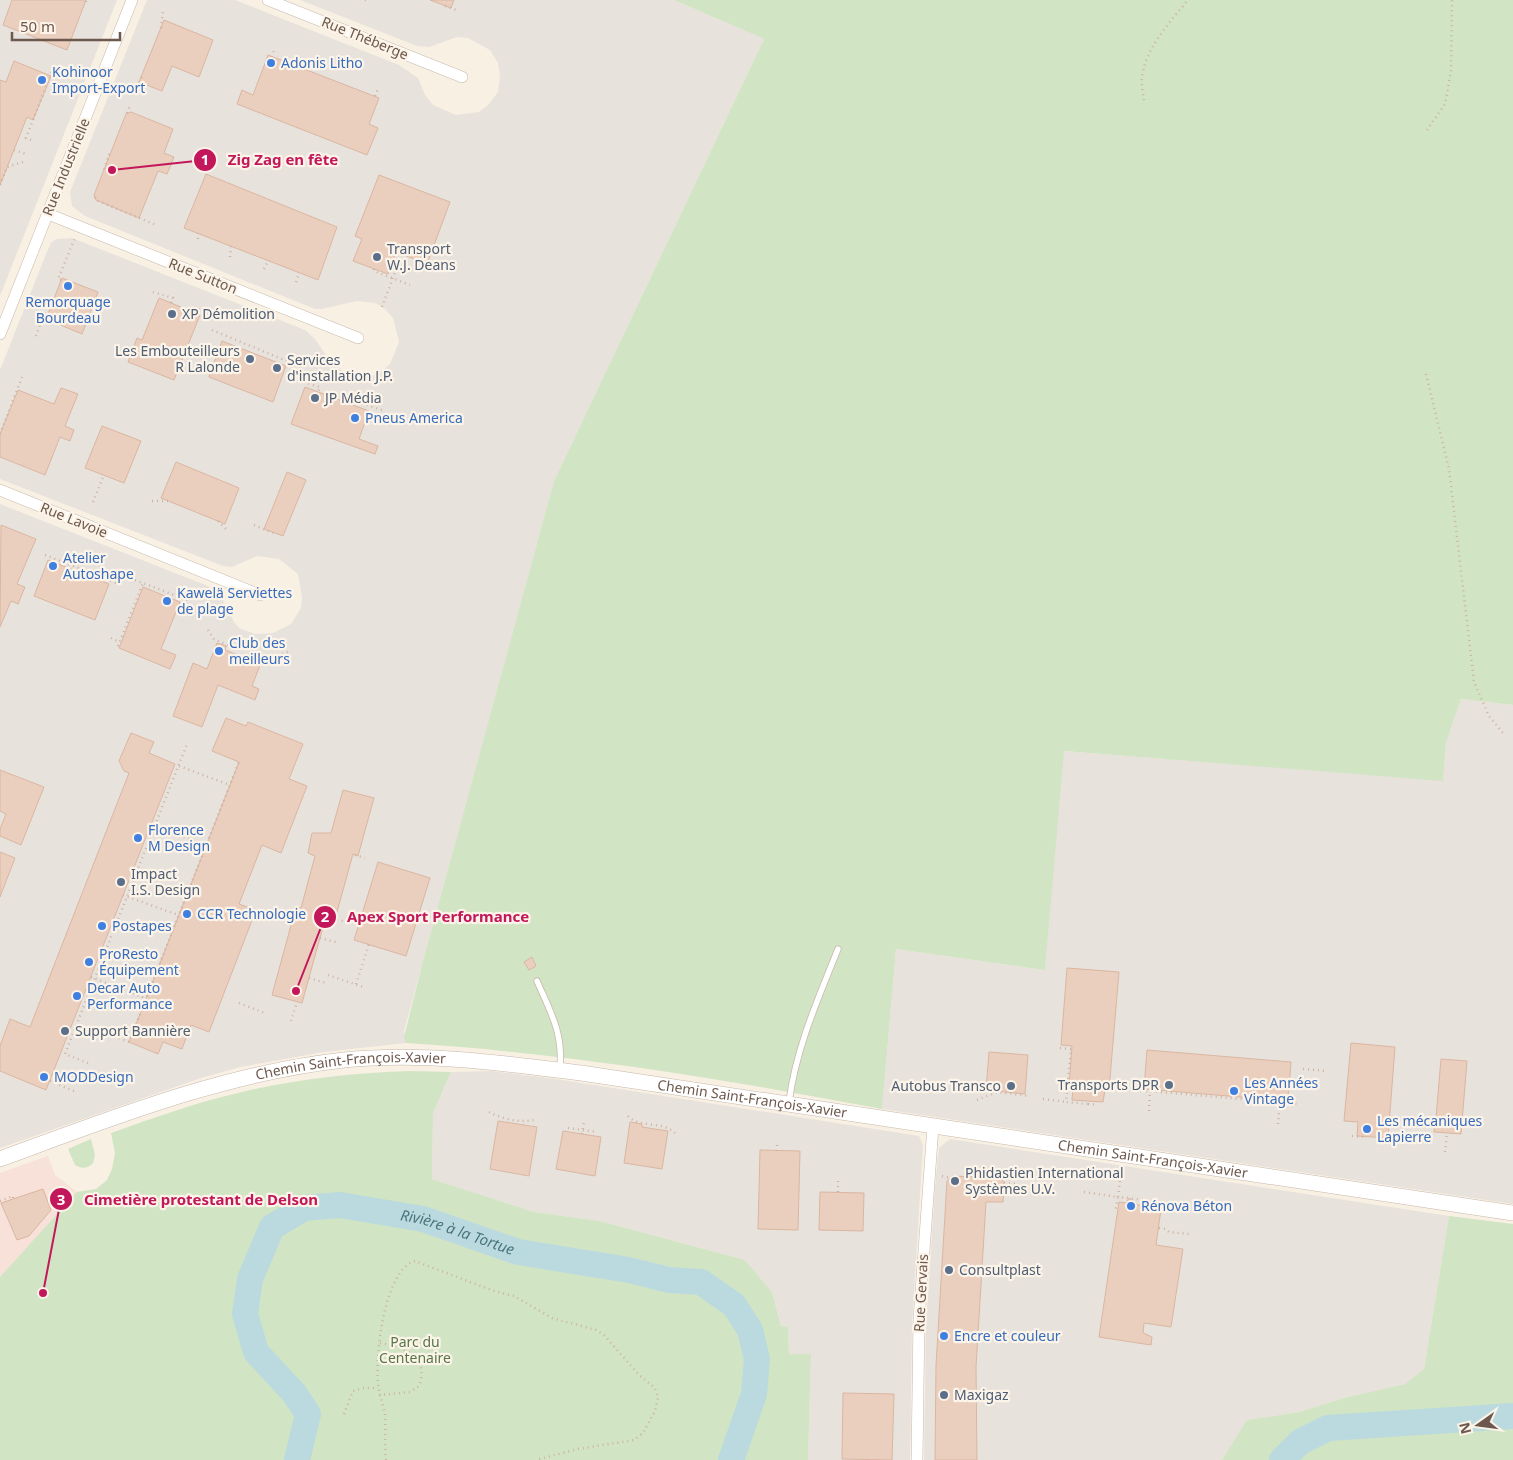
<svg xmlns="http://www.w3.org/2000/svg" width="1513" height="1460" font-family="'Noto Sans',sans-serif">
<style>
.commercial{fill:#f7e1d8}
.industrial{fill:#e8e2dd}
.green{fill:#d1e4c4}
.lines{fill:none;stroke-linecap:round;stroke-linejoin:round}
.river{stroke:#badadf;stroke-width:26}
.building{fill:#eacfbe;stroke:#dab6a1}
.service-casing{stroke:#c7b8ac;stroke-width:7}
.minor-casing{stroke:#c7b8ac;stroke-width:12}
.tertiary-casing{stroke:#c7b8ac;stroke-width:16}
.path{stroke:#ceb3a2;stroke-width:2.5;stroke-dasharray:1 4;stroke-linecap:butt}
.service{stroke:#fff;stroke-width:5.5}
.minor{stroke:#fff;stroke-width:11}
.tertiary{stroke:#fff;stroke-width:15}
.shop-dot{fill:#3f7fe0;stroke:#fcf4e8;stroke-width:2}
.service-dot{fill:#5c6f8a;stroke:#fcf4e8;stroke-width:2}
.labels{text-anchor:middle;stroke-width:4.5;stroke-linejoin:round;paint-order:stroke}
.street-label{font-size:14px;fill:#6d584d;stroke:#fcf4e8}
.shop-label{font-size:14px;fill:#366cbe;stroke:#fcf4e8;text-anchor:start}
.service-label{font-size:14px;fill:#4e5e75;stroke:#fcf4e8;text-anchor:start}
.park-label{font-size:14px;fill:#577749;stroke:#fcf4e8}
.water-label{font-size:15px;font-style:italic;fill:#4a757d;stroke:#fcf4e8}
.leader{fill:none;stroke:#c2185b;stroke-width:2}
.callout-dot{fill:#c2185b;stroke:#fcf4e8;stroke-width:2}
.mark-label{font-size:15px;text-anchor:middle;font-weight:bold;fill:#fff}
.callout-label{font-size:15px;text-anchor:middle;font-weight:bold;fill:#c2185b;stroke:#fcf4e8;stroke-width:4.5;stroke-linejoin:round;paint-order:stroke}
</style>
<rect width="100%" height="100%" fill="#f8f0e3"/>
<!-- commercial -->
<path class="commercial" d="M48,1156l7,19 22,17 -77,85v-104z"/>
<!-- industrial -->
<path class="industrial" d="M0,0h117l-117,296z
M147,0h88l164,65 19,13 7,17 8,10 23,10 23,-3 9,-7 10,-13 2,-16 -2,-13 -8,-13 -22,-12 -11,-1 -28,10 -12,-1 -117,-46h374l90,39 -210,442 -150,550 2,12 -82,9 -84,15 -39,11 -201,70v-644l208,82 13,10 13,26 5,6 16,6 18,-1 18,-9 10,-16 1,-11 -4,-23 -19,-15 -22,-3 -25,11 -9,-1 -223,-87v-109l46,-116 5,-11 5,-4 16,-1 233,92 10,9 15,22 19,15 21,1 10,-5 10,-8 9,-22 -6,-24 -10,-11 -8,-4 -18,-2 -35,8h-7l-230,-93 -13,-10 -2,-14z
M1461,699l52,6v499l-631,-95 14,-160 149,21 18,-219 380,29 3,-37z
M491,1071l65,8 363,57 4,9 -11,181 -2,134h-102l3,-106h-22l-1,-26 -7,-2 -9,-34 -27,-32 -145,-39 -66,-9 -102,-33 1,-66 18,-41z
M950,1139l499,77 -25,153 -19,15 -61,14 -45,14 -51,8 -26,40h-298l2,-133 9,-140 4,-39z"/>
<!-- green -->
<path class="green" d="M674,0h839v705l-52,-6 -15,44 -3,38 -379,-30 -19,219 -149,-21 -14,160c-158,-30 -316,-56 -476,-66l-2,-6 19,-76 131,-480 210,-442z
M411,1071l40,1 -18,41 -1,66 102,33 66,9 145,39 27,32 9,34 7,1 1,27h22l-3,106h-808v-183l77,-85 19,-3 11,-9 5,-11 3,-16 -4,-20c42,-15 84,-30 127,-40 57,-14 115,-20 173,-22z
M91,1139l4,16 -2,8c-6,6 -11,6 -18,2l-7,-16z
M1449,1216l64,8v236h-291l25,-40 52,-8 45,-14 61,-14 19,-15z"/>
<g class="lines">
<!-- river -->
<g class="river">
<path id="s1" d="M297,1460l11,-46 -14,-21 -38,-41 -11,-38 5,-35 22,-52 32,-19 36,-3 83,14 95,33 111,18 40,10 32,2 33,23 16,25 7,29 -3,35 -23,66"/>
<path d="M1282,1460l18,-18 28,-14 185,-12"/>
</g>
</g>
<!-- building -->
<path class="building" d="M12,0h74l-19,50 -64,-25z
M430,0h24l-3,8z
M164,20l49,20 -14,37 -27,-11 -10,25 -23,-9z
M268,55l111,43 -10,26 9,4 -11,27 -130,-51 5,-14 11,5z
M14,61l37,15 -18,44 -6,-3 -27,68v-105l6,2z
M131,112l42,17 -9,24 10,4 -7,17 -9,-3 -19,47 -43,-18 -2,-5 32,-81z
M206,174l131,53 -19,53 -134,-52z
M379,175l71,27 -23,62 -31,-12 -8,22 -35,-13 9,-22 -7,-3z
M62,278l36,14 -16,42 -36,-15z
M159,298l41,17 -26,65 -46,-18 9,-24 5,2z
M222,341l64,25 -13,36 -64,-25z
M305,387l64,24 -10,28 19,7 -3,8 -84,-30z
M61,388l17,6 -13,32 9,4 -4,11 -10,-4 -15,38 -45,-18v-23l18,-44 36,14z
M102,426l39,15 -17,42 -39,-15z
M176,462l63,26 -14,36 -64,-26z
M287,472l19,8 -23,56 -19,-7z
M1,525l35,14 -19,45 8,3 -7,17 -7,-3 -11,26z
M48,560l61,24 -14,36 -61,-24z
M143,587l37,15 -19,47 15,6 -6,14 -51,-21z
M217,643l9,3 -1,4 25,10 1,-4 11,4 -10,26 7,3 -4,11 -37,-15 -16,42 -29,-11 20,-53 14,6z
M226,718l20,8 2,-4 55,22 -14,35 18,7 -26,67 -19,-8 -23,59 17,6 -47,122 -18,-7 -9,24 -19,-7 -5,12 -29,-12 110,-280 -27,-11z
M131,733l23,9 -5,11 26,11 -129,326 -46,-19v-25l10,-27 20,8 99,-254 -5,-2 -5,-10z
M0,770l44,17 -23,58 -21,-9v-7l6,-15 -6,-3z
M343,790l31,8 -16,58 -5,-2 -18,65 -9,-3 -24,87 -30,-8 24,-88 5,1 14,-52 -7,-3 4,-20h19z
M0,852l15,6 -15,39z
M378,862l52,16 -24,78 -52,-16z
M532,957l4,9 -7,4 -5,-8z
M1067,968l52,4 -10,118h-4l-2,12 -31,-2 1,-13 -4,-1 3,-40 -11,-1z
M1351,1043l44,4 -7,91 -31,-2 1,-14 -14,-1z
M1147,1050l144,12 -3,39 -144,-12z
M989,1052l39,3 -3,39 -39,-4z
M1441,1059l26,2 -6,73 -27,-2 1,-9h-3l1,-6 3,1z
M498,1121l39,6 -8,49 -39,-7z
M630,1122l12,2v3l26,4 -6,38 -38,-6z
M563,1131l38,6 -6,39 -39,-7z
M760,1150l40,1 -2,79 -40,-1z
M952,1176l49,2 3,5 -1,19h-17l-10,165 1,93h-42l1,-95 11,-184z
M43,1189l8,21 -22,26 -12,4 -16,-37z
M820,1192l44,1 -1,38 -44,-1z
M1129,1198l9,7 23,4 -5,36 27,4 -12,78 -27,-4 -1,10 9,4 -1,8 -52,-8 20,-135 7,1z
M843,1393l51,1 -2,66 -50,-1z"/>
<g class="lines">
<defs>
<path id="service" d="M537,981c14,32 26,52 23,87
M789,1102c7,-54 29,-103 49,-153"/>
<path id="minor" d="M268,0l194,77
M48,214l310,124
M0,334l132,-334
M0,490l260,105
M917,1460l2,-140 14,-194"/>
<g id="tertiary">
<path id="s2" d="M0,1159c112,-41 225,-86 344,-99 79,-8 159,3 237,13l932,140"/>
</g>
</defs>
<!-- service casing -->
<use href="#service" class="service-casing"/>
<!-- minor casing -->
<use href="#minor" class="minor-casing"/>
<!-- tertiary casing -->
<use href="#tertiary" class="tertiary-casing"/>
<!-- path -->
<path class="path" d="M365,0l3,1
M86,2v-2
M445,6l11,4
M161,28l2,-18
M272,57l2,-7
M295,66l2,-8
M137,87l5,-11
M375,96l3,-7
M1144,100c-1,-7 -3,-16 -2,-23 4,-30 28,-55 46,-77
M127,113l3,-7
M1427,130l18,-26 6,-33 1,-71
M31,140l-5,-2 27,-69
M14,150l12,4
M104,169l6,-17
M0,185l7,-18 16,-5
M95,197l1,3 60,25
M198,233v10
M230,257l1,-11
M264,269l4,-8
M374,269v2l36,14
M61,280l-3,-1 17,-41
M296,282l3,-9
M153,292l20,6 -2,5
M382,307l20,-53
M192,311l1,-4 24,9
M212,330l89,37
M36,336l8,-23 4,2
M298,373l8,10 14,4 -2,5
M1426,374l23,95 25,213 15,34 14,17
M350,404l2,-4 30,10
M0,434l22,-57
M152,501h16
M93,502l11,-27
M218,521l10,10
M254,525l19,8
M45,555l71,28
M135,580l52,20
M208,630l6,9 15,7
M111,638l8,4
M118,646l25,-63
M249,653l14,6 25,-7
M179,766l51,19
M151,824l54,21
M355,855l10,3
M123,895l55,20
M332,918l14,4
M320,938l19,5
M328,975l35,12
M91,977l54,21
M309,978l17,5
M356,984l13,-40
M239,1003l28,11
M291,1021l6,-19
M100,1031l29,11 110,-280
M1060,1048l11,1 -5,53 22,2v-3
M88,1063l-23,-9 122,-310
M1303,1069l24,2
M50,1081l26,11
M1136,1090l163,14
M1043,1099l23,3
M977,1100l20,-8 32,4
M1088,1104l10,1
M1149,1111l1,-20
M489,1112c14,7 32,12 48,7
M628,1116c12,13 35,4 48,18
M1278,1124l2,-23
M568,1128l29,4
M582,1134l2,-13
M1352,1136l13,1
M777,1151v-9
M1445,1152l2,-19
M942,1176l8,2
M1120,1181l-2,16 44,5 2,4 27,4
M1004,1183l13,1
M838,1192v-11
M1084,1192l34,5 -3,15
M0,1201l13,-5v3
M1159,1228l7,1 3,3 20,2
M379,1395l31,-3 9,-6c11,-30 -16,-39 -39,-43
M344,1414l9,-23 11,-3h14
M386,1460c-2,-15 0,-31 -1,-46 -2,-10 -6,-20 -7,-30 -3,-28 6,-114 37,-123l79,30 20,5 38,22 44,12 8,5 35,40 16,13 3,10 -3,13 -12,22 -9,7 -56,9 -42,11"/>
<!-- service -->
<use href="#service" class="service"/>
<!-- minor -->
<use href="#minor" class="minor"/>
<!-- tertiary -->
<use href="#tertiary" class="tertiary"/>
</g>
<!-- markers -->
<g class="shop-dot">
<circle cx="271" cy="63" r="5"/>
<circle cx="42" cy="80" r="5"/>
<circle cx="68" cy="286" r="5"/>
<circle cx="355" cy="418" r="5"/>
<circle cx="53" cy="566" r="5"/>
<circle cx="167" cy="601" r="5"/>
<circle cx="219" cy="651" r="5"/>
<circle cx="138" cy="838" r="5"/>
<circle cx="187" cy="914" r="5"/>
<circle cx="102" cy="926" r="5"/>
<circle cx="89" cy="962" r="5"/>
<circle cx="77" cy="996" r="5"/>
<circle cx="44" cy="1077" r="5"/>
<circle cx="1234" cy="1091" r="5"/>
<circle cx="1367" cy="1129" r="5"/>
<circle cx="1131" cy="1206" r="5"/>
<circle cx="944" cy="1336" r="5"/>
</g>
<g class="service-dot">
<circle cx="377" cy="257" r="5"/>
<circle cx="172" cy="314" r="5"/>
<circle cx="250" cy="359" r="5"/>
<circle cx="277" cy="368" r="5"/>
<circle cx="315" cy="398" r="5"/>
<circle cx="121" cy="882" r="5"/>
<circle cx="65" cy="1031" r="5"/>
<circle cx="1169" cy="1085" r="5"/>
<circle cx="1011" cy="1086" r="5"/>
<circle cx="955" cy="1181" r="5"/>
<circle cx="949" cy="1270" r="5"/>
<circle cx="944" cy="1395" r="5"/>
</g>
<g class="labels">
<!-- street labels -->
<g class="street-label">
<text transform="translate(365 38) rotate(22)" y="5">Rue Théberge</text>
<text transform="translate(66 167) rotate(-68)" y="5">Rue Industrielle</text>
<text transform="translate(203 276) rotate(22)" y="5">Rue Sutton</text>
<text transform="translate(74 520) rotate(22)" y="5">Rue Lavoie</text>
<text dy="5" stroke="none"><textPath href="#s2" startOffset="365">Chemin Saint-François-Xavier</textPath></text>
<text dy="5" stroke="none"><textPath href="#s2" startOffset="770">Chemin Saint-François-Xavier</textPath></text>
<text dy="5" stroke="none"><textPath href="#s2" startOffset="1175">Chemin Saint-François-Xavier</textPath></text>
<text transform="translate(921 1293) rotate(-87)" y="5">Rue Gervais</text>
</g>
<!-- shop labels -->
<g class="shop-label">
<text x="281" y="68">Adonis Litho</text>
<text x="52" y="77">Kohinoor<tspan x="52" dy="16">Import-Export</tspan></text>
<text x="68" y="307" text-anchor="middle">Remorquage<tspan x="68" dy="16">Bourdeau</tspan></text>
<text x="365" y="423">Pneus America</text>
<text x="63" y="563">Atelier<tspan x="63" dy="16">Autoshape</tspan></text>
<text x="177" y="598">Kawelä Serviettes<tspan x="177" dy="16">de plage</tspan></text>
<text x="229" y="648">Club des<tspan x="229" dy="16">meilleurs</tspan></text>
<text x="148" y="835">Florence<tspan x="148" dy="16">M Design</tspan></text>
<text x="197" y="919">CCR Technologie</text>
<text x="112" y="931">Postapes</text>
<text x="99" y="959">ProResto<tspan x="99" dy="16">Équipement</tspan></text>
<text x="87" y="993">Decar Auto<tspan x="87" dy="16">Performance</tspan></text>
<text x="54" y="1082">MODDesign</text>
<text x="1244" y="1088">Les Années<tspan x="1244" dy="16">Vintage</tspan></text>
<text x="1377" y="1126">Les mécaniques<tspan x="1377" dy="16">Lapierre</tspan></text>
<text x="1141" y="1211">Rénova Béton</text>
<text x="954" y="1341">Encre et couleur</text>
</g>
<!-- service labels -->
<g class="service-label">
<text x="387" y="254">Transport<tspan x="387" dy="16">W.J. Deans</tspan></text>
<text x="182" y="319">XP Démolition</text>
<text x="240" y="356" text-anchor="end">Les Embouteilleurs<tspan x="240" dy="16">R Lalonde</tspan></text>
<text x="287" y="365">Services<tspan x="287" dy="16">d'installation J.P.</tspan></text>
<text x="325" y="403">JP Média</text>
<text x="131" y="879">Impact<tspan x="131" dy="16">I.S. Design</tspan></text>
<text x="75" y="1036">Support Bannière</text>
<text x="1159" y="1090" text-anchor="end">Transports DPR</text>
<text x="1001" y="1091" text-anchor="end">Autobus Transco</text>
<text x="965" y="1178">Phidastien International<tspan x="965" dy="16">Systèmes U.V.</tspan></text>
<text x="959" y="1275">Consultplast</text>
<text x="954" y="1400">Maxigaz</text>
</g>
<!-- park labels -->
<g class="park-label">
<text x="415" y="1347">Parc du<tspan x="415" dy="16">Centenaire</tspan></text>
</g>
<!-- water labels -->
<g class="water-label">
<text dy="5" stroke="none"><textPath href="#s1" startOffset="454">Rivière à la Tortue</textPath></text>
</g>
</g>
<!-- callouts -->
<path class="leader" d="M112 170L205 160M296 991L325 917M43 1293L61 1199"/>
<g class="callout-dot">
<circle cx="112" cy="170" r="5"/>
<circle cx="296" cy="991" r="5"/>
<circle cx="43" cy="1293" r="5"/>
<circle cx="205" cy="160" r="12"/>
<circle cx="325" cy="917" r="12"/>
<circle cx="61" cy="1199" r="12"/>
</g>
<g class="mark-label">
<text x="205" y="165">1</text>
<text x="325" y="922">2</text>
<text x="61" y="1205">3</text>
</g>
<g class="callout-label">
<text x="283" y="165">Zig Zag en fête</text>
<text x="438" y="922">Apex Sport Performance</text>
<text x="201" y="1205">Cimetière protestant de Delson</text>
</g>
<!-- north arrow -->
<g transform="translate(1478 1425) rotate(256)" stroke="#fcf4e8" stroke-width="4" paint-order="stroke">
<path d="M0-4L9 19L0 12L-9 19Z" fill="#6d584d"/>
<text y="-8" font-size="14" font-weight="bold" text-anchor="middle" fill="#6d584d">N</text>
</g>
<!-- scale -->
<path d="M12 32v8h108v-8" fill="none" stroke="#6d584d" stroke-width="2.5"/>
<text x="20" y="32" font-size="15" fill="#6d584d" stroke="#fcf4e8" stroke-width="4" paint-order="stroke">50 m</text>
</svg>
